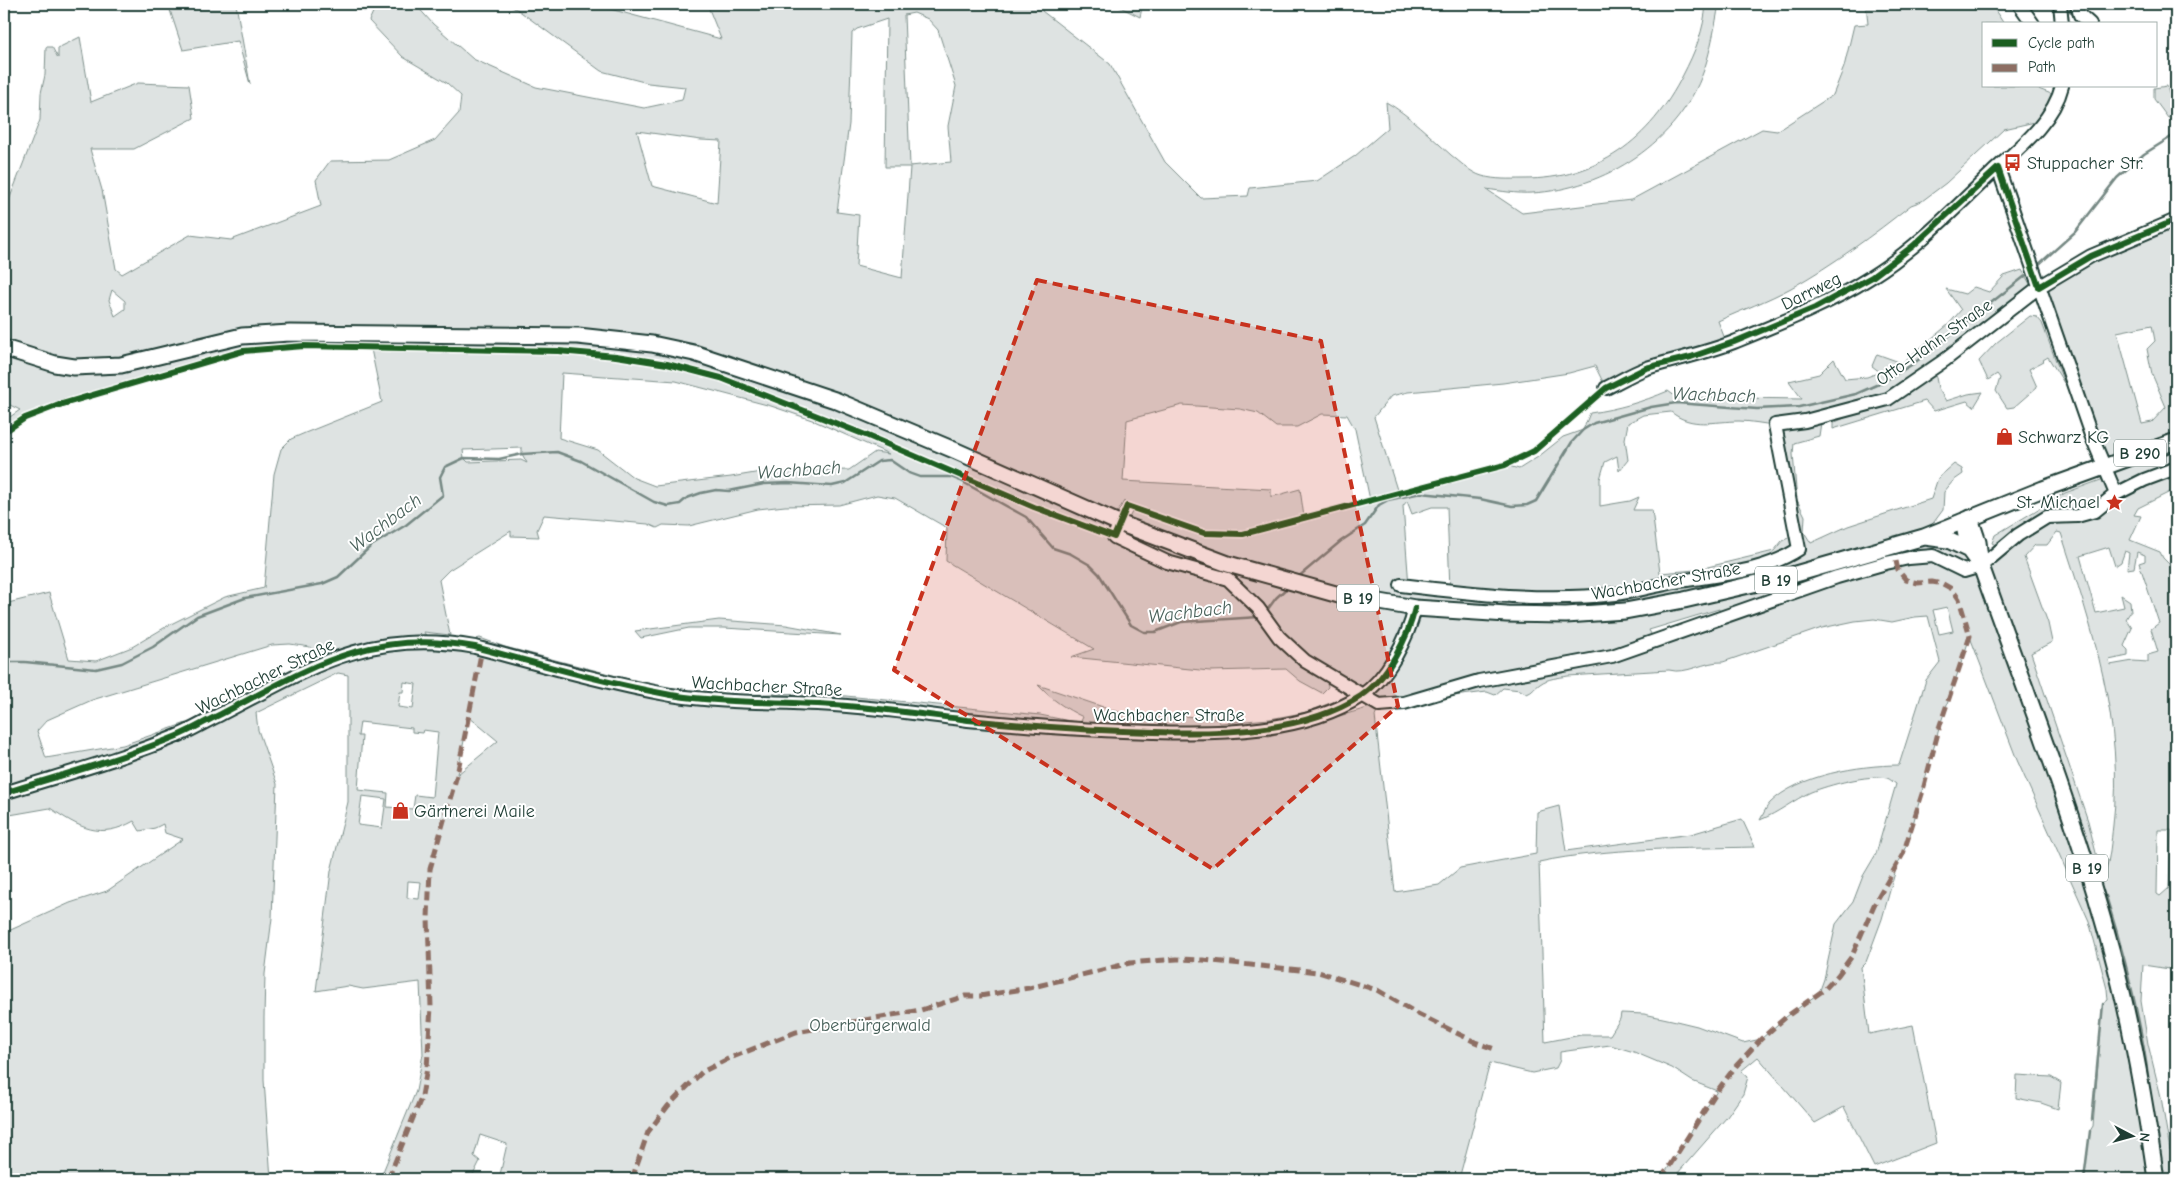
<svg xmlns="http://www.w3.org/2000/svg" width="2180" height="1183" font-family="'Comic Neue',sans-serif">
<style>
.green{fill:#dee3e2;stroke:#7e908b;fill-rule:evenodd}
.lines{fill:none;stroke-linecap:round;stroke-linejoin:round}
.stream{stroke:#758883;stroke-width:2.5}
.minor-casing{stroke:#1f3d34;stroke-width:16}
.major-casing{stroke:#1f3d34;stroke-width:19}
.minor{stroke:#fff;stroke-width:12}
.major{stroke:#fff;stroke-width:15}
.quiet{stroke:#8d6e63;stroke-width:5;stroke-dasharray:10 5;stroke-linecap:butt}
.cycleway-casing{stroke:#fff;stroke-width:9}
.cycleway{stroke:#1b5e20;stroke-width:6}
.marked{fill:#c8321e;fill-opacity:0.2;stroke:#c8321e;stroke-width:4;stroke-dasharray:10 6;stroke-linejoin:round}
.labels{text-anchor:middle;stroke-width:4;stroke-linejoin:round;paint-order:stroke}
.shield{fill:#fff;stroke:#627771;stroke-width:1}
.shield-label{font-size:16px;font-weight:bold;fill:#1f3d34}
.poi-label{font-size:18px;fill:#1f3d34;stroke:#fff;text-anchor:start}
.street-label{font-size:18px;fill:#1f3d34;stroke:#fff}
.park-label{font-size:18px;fill:#455e57;stroke:#fff}
.water-label{font-size:19px;font-style:italic;fill:#4a625b;stroke:#fff}
</style>
<rect width="100%" height="100%" fill="#fff"/>
<filter id="ink" filterUnits="userSpaceOnUse"><feTurbulence type="fractalNoise" baseFrequency=".02" numOctaves="2"/><feDisplacementMap in="SourceGraphic" scale="10" xChannelSelector="R" yChannelSelector="G"/><feConvolveMatrix kernelMatrix="1 2 1 2 8 2 1 2 1" color-interpolation-filters="sRGB"/></filter>
<g filter="url(#ink)">
<!-- green -->
<path class="green" d="M168,4h68l14,80 -12,-43 -55,9z
M358,4h57l18,20 40,35 63,28 108,21 38,-8 3,-13 -37,-4 -47,-12 -83,-61 -12,-6h95l9,5 111,30 -14,-35h338l-3,7 68,53 55,98 36,36 47,-2 2,-8 67,-7 38,-25 33,-28 -2,-26c22,12 46,36 65,53 9,7 20,18 31,21 14,4 28,3 42,3 74,0 126,-39 159,-104 12,-23 21,-45 23,-71h13c-4,22 -8,45 -15,66 -25,72 -99,119 -172,123 -15,1 -31,-2 -46,-4l36,24 109,-13 131,-71 15,2 56,-36 11,-28 10,-42 14,-1 -2,-20h125l13,20h-20v62h47l28,11 -15,23 -40,9 -58,54 -24,18 -11,4c-38,30 -77,59 -120,83 -24,13 -49,22 -73,33l7,18 -119,49 -11,-22 -26,7 -66,10 -95,9 -17,4 -17,21 24,76 107,-28 14,4 19,-12 25,-20 20,-7 7,-17c28,-4 52,-11 78,-22l8,6 126,2 -13,-18 30,-7 15,-15 11,20 22,-2 13,-5 -8,-6 5,-12 25,9 47,-39 12,-14 -15,-21 19,5 9,-7 15,5 15,-16 18,-6 12,21 -100,76 4,21 8,13 22,-7 15,-2 -9,15 -7,-6 -33,10 -9,-10 -92,28v-6l51,-22 -62,15 -3,20 -25,7 -1,11 4,46 8,16 -1,16 7,11 37,-17 83,-27 7,-21 16,-14 8,5 1,5 -10,7 -9,11 -1,18 -18,24 23,6 33,26 20,-18 -9,-5 3,-8 70,-42 44,-16 -70,-190 137,-67v269l-38,19 -4,7 7,1 -11,24 30,12 3,6 13,13v399l-33,-5 -2,36 7,43 13,53 9,53 6,1v28h-92l6,-48 3,-5 10,-122 5,-4 -1,-11 -18,-68 -72,-161 -47,-123 -30,88 -31,114 -13,30 -14,50 -16,43 -5,5 8,67 44,-9 23,118 -62,24 -30,-60 -29,16 -57,-66 -17,14 7,6 -5,17 -16,23 -50,57 -2,5h-14l56,-88 -25,-10 -20,-13 -38,-16 -24,-7 -50,7v8l-4,8 -24,5 -42,-10 -31,116h-960l8,-35 -27,-9 -6,21 6,5 -9,18h-91l36,-88 7,-37 -3,-72 -57,7 -15,-3 -32,5 15,-120 17,-69v-127l-10,-2 -82,40 2,17 19,54 -5,134 -7,56 -1,44v62l7,99h-267v-246l66,-30 37,-12 76,-52 -18,-6 -2,-9 -8,4 -15,3 -6,-10c-34,19 -54,7 -84,-13l-46,8v-212l45,-11 20,66 27,2 36,-14 37,-22 56,-28 39,-9 10,-114 7,-25 10,-10 14,-6 77,-31 -11,-53c-45,-2 -83,-3 -128,2l-184,54 -34,13 -21,14v-11l16,-11 -16,-8v-189l36,-93 1,-27 4,-18 1,-28h6l6,11v-10l22,-11 11,65 47,-19 51,2 5,33 -60,31h-44l12,41 14,79 6,5 68,-39 41,5 90,-34 -5,-26 14,-19 59,-1 46,-20 24,-27 2,-17 -14,-13 -44,-26 -34,-36 5,-11 -11,1zM914,13l14,6 10,11 18,56 -8,40 3,36 -41,4 -6,-151zM887,19l-2,148h25l-8,111 -46,-12 3,-51 -22,-3 12,-88 3,-91 5,-4zM637,131l64,9 20,1 -4,62 -65,-17zM112,290l13,11v8l-10,7 -6,-16zM2152,325l3,16 -8,8 5,25 14,33 -14,15 -10,2 -25,-92zM562,373l114,8 95,25 41,14 77,34 -14,-2 -26,18 -88,2 -30,5 -76,9 -21,-8 -36,-28 -39,-12zM1182,405l58,4 18,4 18,14h21l25,-13 25,1 8,14 15,71 -66,17 -4,-28 -29,8v-8l-148,-8 4,-61zM1671,412c21,17 43,9 68,9 12,0 24,3 36,4l21,109 -14,7 -8,10 -79,19 -35,3 -8,-63h-19l6,-13 -9,4 -30,5v-27l5,-17 12,-6 2,15 9,-11 -3,-21 3,-16 15,-8zM522,448v6l5,9 -6,-3 -53,2 -4,-4 -1,-8zM877,495l18,3 52,30 -1,33 148,88 -23,8 139,14 76,-2 14,12 22,12 6,-6 -2,-12 30,18 -49,19 -37,7 -50,4 -2,-4 -56,-5 -19,4 -28,-7 -77,-26c13,14 28,24 45,32l-3,6 -40,-8 -225,-22 -88,2 -52,-6 -31,-6 -139,-36 -25,-9 -4,1 5,9 -52,-6 -5,-10 26,3 -11,-55 10,-10 62,-39v5l28,1 -2,-7 7,-15 104,9 9,4 6,-3 26,1 69,-17 27,-3 54,-1zM1124,501l8,11 -3,6 4,3 -9,12 -10,4 -4,-10 3,-14 5,-1zM1407,501l5,13 20,-7h15l3,84 -41,-5 -6,-80zM2057,532l4,1c31,95 64,191 52,292 -2,17 -3,33 -8,49l-4,-1 -13,-52 -57,-168 21,-11 -4,-19 -24,-66 11,-12h12zM2109,547l6,19 6,-4 4,-11 4,2 -2,16 7,-1 3,-16 8,3v6l-6,2 20,60 -8,6 7,23 -10,3v7l-15,-1 -23,4 -1,-5 19,-4v-6l-4,-4 8,-18 -6,-9 5,-8 -1,-10 -9,-6 3,12 -28,6 -16,-57zM1947,607l6,24 -14,3 -6,-24zM1719,609l2,8 -69,19 -3,-6zM1928,616l12,46 -14,18 -27,85c-39,0 -101,10 -129,38 -4,4 -7,12 -10,17 18,-7 35,-21 51,-28 18,-7 57,-18 76,-14 3,1 6,4 9,6l-20,70 -13,22 -10,26 -17,22 -12,55 -5,14 -33,24 -25,22 -18,4 -46,-17 -25,-6 -28,-6 -23,-1 -1,6 -10,16h-29l-36,7 -6,-180c71,-15 144,-13 216,-15l-13,-28 -51,15 -125,17 -7,-45 -22,6 -1,42 -76,14 -21,17 -44,7 -20,-176 4,-11 108,-13 8,3 8,-7 17,2 7,4c6,-2 8,-7 13,-10 8,-6 18,-6 28,-8l101,-6c18,5 35,-9 54,-8l99,-34 33,-7 19,-2 18,3 23,-5zM290,644l20,3 11,7 -132,68 -66,23 -77,13 -9,-27 10,-11 45,-20 180,-55zM404,682l12,2 -3,25 -15,-2 2,-15h3zM1361,696l17,9 -109,31 -24,-4 87,-22zM469,717l29,24 -40,33h-1zM360,722l52,6v4l10,1 1,-3 15,2 -6,65 -17,-2 -2,14 -26,-2 1,-14 -30,-3 4,-54h-4zM362,796l24,3 -4,29 -24,-3zM2158,830h13l-2,58 -9,8 -3,-2zM408,881l13,1 -2,17 -12,-1z
M1114,4h23l5,4 -2,9z
M2167,86l2,8h7v21l-8,3 -14,-19v-11z
M2030,316l7,1 5,6 22,60 -16,-26 -5,3 1,1 -15,8 8,18 -23,20 -7,1 -11,-17 4,-13 -3,-4 -9,6 -9,-19 17,-18z
M719,620l67,5 55,10 -117,-7h-35l-48,10 -6,-7z
M2017,1075l34,2 10,6 -3,26 -17,-6 -25,-5z"/>
<g class="lines">
<!-- stream -->
<path class="stream" d="M2070,4v7l5,6
M2037,266l38,-34 42,-54 27,-24 32,-20
M1297,578l44,-37 24,-16 14,-20 9,-5 33,-7 59,6 32,7 15,-1 9,-4 36,-59 11,-12 11,-7 57,-16 25,-4 81,6 42,-2 57,-13 27,-12 30,-18 116,-91
M1265,613l11,-15 12,-11
M4,662h21l71,7 26,-6 31,-16 44,-31 48,-18 77,-14 16,-7 33,-31 35,-21 37,-30 -3,-18 5,-10 19,-9 35,1 23,-5 35,-2 24,9 73,41 14,4 12,-2 7,-6 14,-5 15,-3 13,1 35,-7 24,-1 44,3 13,-3 34,-22 11,-1 19,13 11,4h31l10,4 65,36 27,31 18,6 19,11 9,9 32,51 13,7h11l26,-10 78,-5
M2106,896c19,61 35,123 43,187
M2092,1120l11,-116
M2084,1179l6,-48"/>
<defs>
<path id="minor" d="M2019,4l14,20
M2060,4l2,20
M2077,4l3,11 10,9
M1998,168l93,267 25,59
M1606,388c14,-7 27,-15 41,-20 29,-9 59,-15 87,-26 47,-19 95,-38 137,-65 45,-28 83,-68 121,-104 26,-24 61,-51 70,-87
M1119,523l-5,14 53,25 61,17 30,29 21,29 26,24 74,44 25,-2 75,-22 133,-25 225,-79 49,-14 23,-5 24,-2 31,15 17,-5 37,-31 29,-18 30,-1 18,-5 21,-17 28,-14 32,-12
M1401,585c73,9 142,17 215,9 24,-3 47,-11 71,-14 39,-6 78,-9 112,-31l-24,-124 30,-4 83,-22 57,-39 94,-73 52,-31 85,-36
M4,793c57,-18 117,-34 173,-57 15,-6 29,-15 44,-22 89,-46 148,-86 254,-67 64,17 130,36 196,48 59,9 117,6 176,11 40,3 81,9 121,14 62,6 124,11 186,12 66,2 150,1 207,-36 26,-17 47,-58 54,-88"/>
<path id="major" d="M4,348l51,16 19,3 47,-2 121,-29 48,-3 288,3 74,8 42,9 141,47 119,50 165,73 109,41 111,31 76,13 92,6 59,1 59,-4 59,-11 108,-25 132,-38 119,-48 133,-48
M1970,518l8,24 3,24c45,127 95,253 130,383 21,76 34,153 45,230
M1963,521l6,29 8,11
M1925,537l23,3 21,10"/>
</defs>
<!-- minor casing -->
<use href="#minor" class="minor-casing"/>
<!-- major casing -->
<use href="#major" class="major-casing"/>
<!-- minor -->
<use href="#minor" class="minor"/>
<!-- major -->
<use href="#major" class="major"/>
<!-- quiet -->
<path class="quiet" d="M388,1179l34,-83 5,-28 4,-61 -3,-89 2,-49 27,-94 25,-126
M632,1179l16,-47 20,-26 34,-34 28,-14 66,-26 125,-22 44,-14h15l49,-8 101,-25 47,-4 26,1 115,12 59,18 41,24 57,28 22,8
M1661,1179l56,-88 19,-25 25,-27 25,-22 39,-28 13,-14 14,-19 22,-51 29,-51 19,-60 18,-69 30,-89 -11,-37 -7,-10 -9,-5 -11,-2 -14,1 -12,-3 -8,-10 -2,-9"/>
<defs>
<path id="cycleway" d="M4,432l21,-14 34,-13 184,-54 61,-5 254,5 58,5 51,8 54,14 147,58 166,71 80,30 13,-31 77,27 39,1 262,-69 29,-14 72,-63 40,-20 45,-11 43,-15 81,-34 57,-31 41,-31 85,-78 41,119 52,-31 85,-36
M4,793c57,-18 117,-34 173,-57 15,-6 29,-15 44,-22 89,-46 148,-86 254,-67 64,17 130,36 196,48 59,9 117,6 176,11 40,3 81,9 121,14 62,6 124,11 186,12 66,2 150,1 207,-36 26,-17 47,-58 54,-88"/>
</defs>
<!-- cycleway casing -->
<use href="#cycleway" class="cycleway-casing"/>
<!-- cycleway -->
<use href="#cycleway" class="cycleway"/>
</g>
</g>
<!-- marked area -->
<path class="marked" d="M1037,280l284,61 77,365 -185,163 -319,-199z"/>
<!-- icons -->
<defs>
<symbol id="bus-bare" viewBox="-9 -9 18 18"><path d="M-5-6H5V4H4V6H2V4H-2V6H-4V4H-5ZM-3.5-4V0h7V-4ZM-3.5 1.2v1.5H-2V1.2ZM2 1.2v1.5H3.5V1.2Z" fill="#c8321e" stroke="#fff" stroke-width="2.5" paint-order="stroke"/></symbol>
<symbol id="shop-bare" viewBox="-9 -9 18 18"><path d="M-5-2.5h2.3a2.7 3.5 0 0 1 5.4 0H5L5.5 6h-11ZM-1.5-2.5h3a1.5 2.3 0 0 0-3 0Z" fill="#c8321e" stroke="#fff" stroke-width="2.5" paint-order="stroke"/></symbol>
<symbol id="sight-bare" viewBox="-9 -9 18 18"><path d="M0-6L1.8-2.2L6-1.7L2.9 1.2L3.7 5.4L0 3.3L-3.7 5.4L-2.9 1.2L-6-1.7L-1.8-2.2Z" fill="#c8321e" stroke="#fff" stroke-width="2.5" paint-order="stroke"/></symbol>
</defs>
<g fill-rule="evenodd">
<use href="#bus-bare" x="2000" y="150" width="25" height="25"/>
<use href="#shop-bare" x="1992" y="424" width="25" height="25"/>
<use href="#sight-bare" x="2102" y="490" width="25" height="25"/>
<use href="#shop-bare" x="388" y="798" width="25" height="25"/>
</g>
<g class="labels">
<!-- shield labels -->
<g class="shield">
<rect x="2114" y="439.5" width="52" height="27" rx="4"/>
<rect x="1755" y="566.5" width="42" height="27" rx="4"/>
<rect x="1337" y="584.5" width="42" height="27" rx="4"/>
<rect x="2066" y="854.5" width="42" height="27" rx="4"/>
</g>
<g class="shield-label">
<text x="2140" y="459">B 290</text>
<text x="1776" y="586">B 19</text>
<text x="1358" y="604">B 19</text>
<text x="2087" y="874">B 19</text>
</g>
<!-- poi labels -->
<g class="poi-label">
<text x="2027" y="169">Stuppacher Str.</text>
<text x="2018" y="443">Schwarz KG</text>
<text x="2100" y="508" text-anchor="end">St. Michael</text>
<text x="414" y="817">Gärtnerei Maile</text>
</g>
<!-- street labels -->
<g class="street-label">
<text transform="translate(1811 291) rotate(-26)" y="6">Darrweg</text>
<text transform="translate(1934 342) rotate(-35)" y="6">Otto-Hahn-Straße</text>
<text transform="translate(1666 581) rotate(-10)" y="6">Wachbacher Straße</text>
<text transform="translate(265 676) rotate(-26)" y="6">Wachbacher Straße</text>
<text transform="translate(767 686) rotate(3)" y="6">Wachbacher Straße</text>
<text x="1169" y="721">Wachbacher Straße</text>
</g>
<!-- park labels -->
<g class="park-label">
<text x="870" y="1031">Oberbürgerwald</text>
</g>
<!-- water labels -->
<g class="water-label">
<text transform="translate(1714 394) rotate(2)" y="7">Wachbach</text>
<text transform="translate(799 469) rotate(-4)" y="7">Wachbach</text>
<text transform="translate(385 522) rotate(-37)" y="7">Wachbach</text>
<text transform="translate(1190 611) rotate(-7)" y="7">Wachbach</text>
</g>
</g>
<!-- margin -->
<rect width="2180" height="1183" fill="none" stroke="#fff" stroke-width="20"/>
<rect x="10" y="10" width="2160" height="1163" fill="none" stroke="#1f3d34" stroke-width="2" filter="url(#ink)"/>
<!-- legend -->
<rect x="1982" y="22" width="175" height="65" fill="#ffffff" stroke="#a5b1ae"/>
<rect x="1992" y="39" width="25" height="8" fill="#1b5e20" stroke="#a5b1ae"/>
<text x="2028" y="48" font-size="15" fill="#1f3d34">Cycle path</text>
<rect x="1992" y="64" width="25" height="8" fill="#8d6e63" stroke="#a5b1ae"/>
<text x="2028" y="72" font-size="15" fill="#1f3d34">Path</text>
<!-- north arrow -->
<g transform="translate(2132 1136) rotate(96)" stroke="#ffffff" stroke-width="4" paint-order="stroke">
<path d="M0-4L9 19L0 12L-9 19Z" fill="#1f3d34"/>
<text y="-8" font-size="14" font-weight="bold" text-anchor="middle" fill="#1f3d34">N</text>
</g>
</svg>
